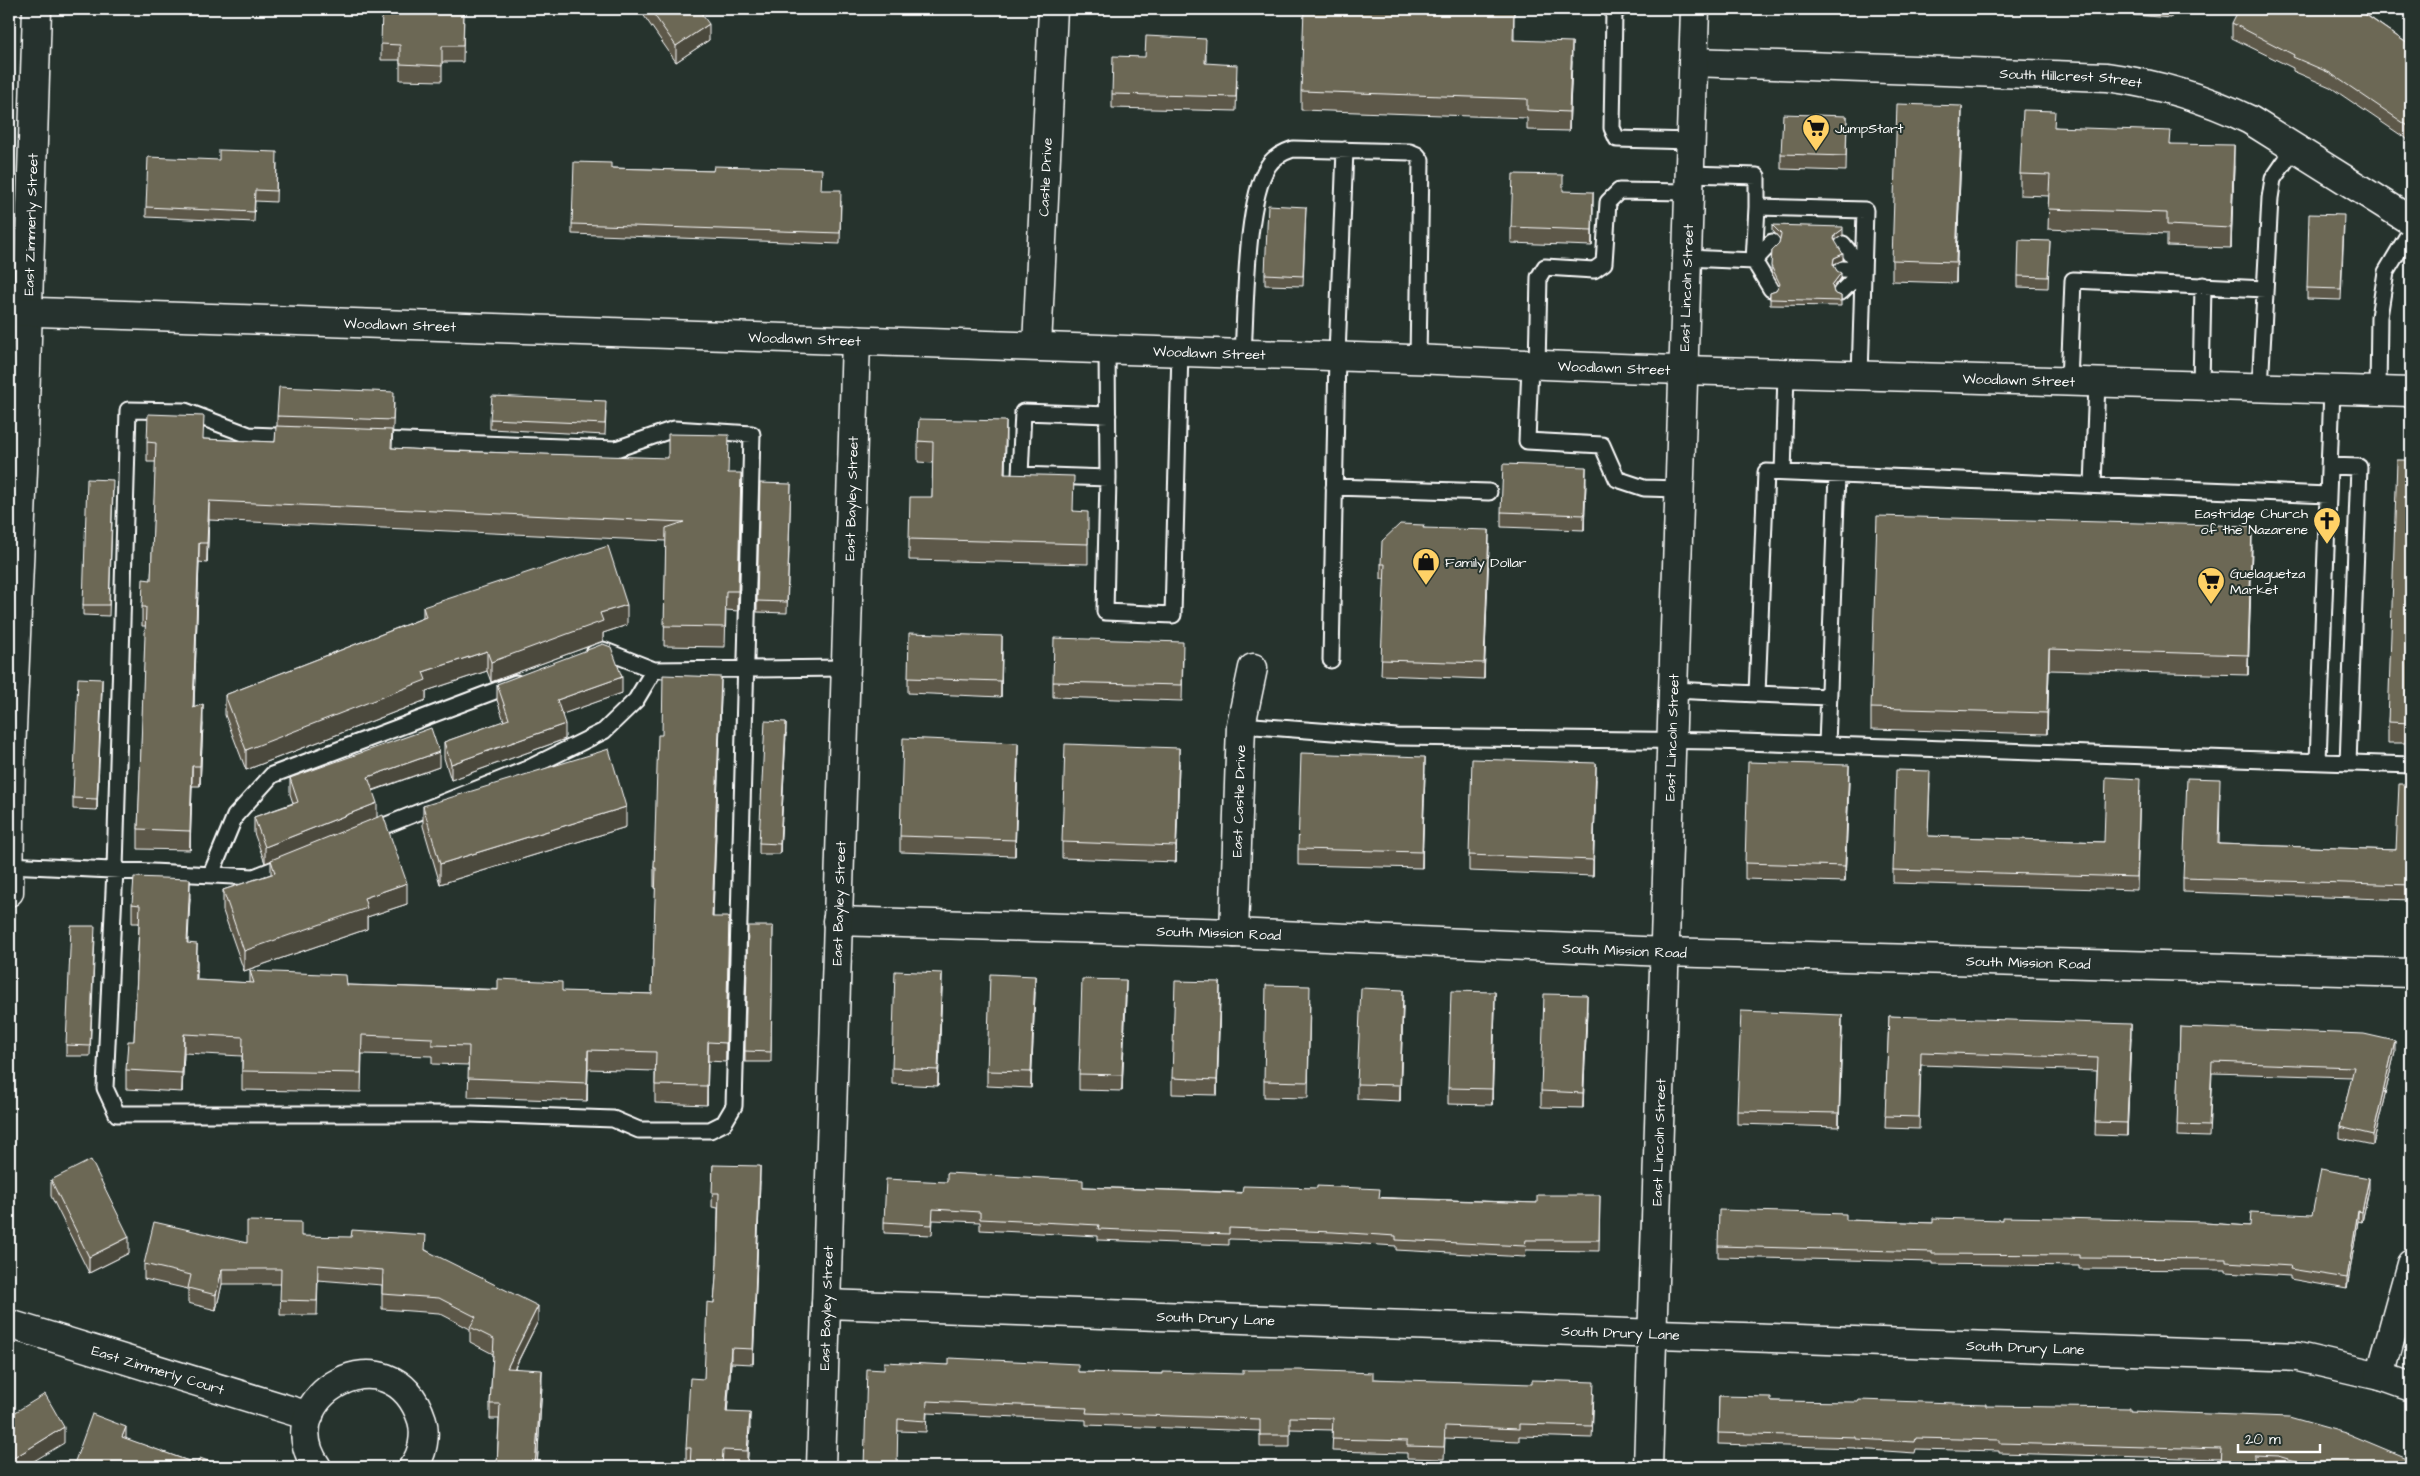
<svg xmlns="http://www.w3.org/2000/svg" width="2420" height="1476" font-family="'Architects Daughter',sans-serif">
<style>
.lines{fill:none;stroke-linecap:round;stroke-linejoin:round}
.service-casing{stroke:#fff;stroke-width:19}
.minor-casing{stroke:#fff;stroke-width:31}
.tertiary-casing{stroke:#fff;stroke-width:31}
.service{stroke:#26332d;stroke-width:15}
.minor{stroke:#26332d;stroke-width:28}
.tertiary{stroke:#26332d;stroke-width:28}
.wall{fill:#5d5949;stroke:#fff}
.shaded-wall{fill:#4c483c;stroke:#fff}
.building{fill:#6c6755;stroke:#fff}
.labels{text-anchor:middle;stroke-width:4;stroke-linejoin:round;paint-order:stroke}
.street-label{font-size:14px;fill:#fff;stroke:#26332d}
.poi-label{font-size:14px;fill:#fff;stroke:#26332d;text-anchor:start}
</style>
<rect width="100%" height="100%" fill="#26332d"/>
<filter id="ink" filterUnits="userSpaceOnUse"><feTurbulence type="fractalNoise" baseFrequency=".02" numOctaves="2"/><feDisplacementMap in="SourceGraphic" scale="10" xChannelSelector="R" yChannelSelector="G"/><feConvolveMatrix kernelMatrix="1 2 1 2 8 2 1 2 1" color-interpolation-filters="sRGB"/></filter>
<g filter="url(#ink)">
<g class="lines">
<defs>
<path id="service" d="M1619,9l-5,3 -2,116 5,11 74,2
M1690,174l67,2v31
M1843,244l20,26
M1687,258l67,3 3,-54 108,3 -5,166
M1754,261l17,28
M1754,261l18,-19
M1842,269l21,1
M1841,292l22,-22
M1107,349l1,129 -3,134 68,3 7,-264
M1243,354c3,-46 2,-152 25,-188 5,-8 16,-14 25,-17l117,3 7,3 4,5 -3,200
M1530,365l-3,76 75,4 15,34 27,9 36,1
M1537,365l2,-88 6,-10 49,3 10,-7 4,-61 11,-11 70,1
M2069,382l4,-102 192,9
M2201,386l2,-101
M2260,388l10,-190 3,-19 22,-32
M2378,391l1,-74 7,-45 25,-42
M128,410l57,1 64,24 367,14 58,-20 78,5 -18,672 -10,17 -14,7h-71l-26,-11 -142,-5h-354l-12,-26 10,-219z
M1108,415l-85,-3 -3,63 88,3
M2329,466l30,1 -11,296
M1783,473l3,-99
M2093,485l4,-102
M1334,487l155,5
M594,653l9,-3 51,20 191,-2
M1331,660l6,-305 8,-205
M1673,690l84,4 9,-222 562,23
M1757,694l72,3
M1241,725l156,12 318,4 696,24
M1827,745l10,-270
M2318,761l14,-371
M369,832l158,-63 77,-38 32,-31 18,-30
M9,865l245,12 35,-14
M211,874l24,-58 37,-41 244,-92"/>
<g id="minor">
<path id="s1" d="M1693,62l414,15c50,7 98,21 143,43l161,101"/>
<path id="s2" d="M1037,346l16,-337"/>
<path id="s3" d="M9,892l2,-139 12,-283 14,-461"/>
<path id="s4" d="M837,921l397,12 431,19 746,21"/>
<path id="s5" d="M1234,933l7,-208 12,-57"/>
<path id="s6" d="M826,1304l1472,53 82,19 31,11"/>
<path id="s7" d="M9,1324l300,92"/>
<path d="M2380,1376l31,-112"/>
<path d="M317,1467c-50,-71 75,-140 105,-47 4,14 1,35 -9,47"/>
<path id="s8" d="M821,1467l35,-1127"/>
</g>
<g id="tertiary">
<path id="s9" d="M9,311l1234,43c147,2 294,12 440,16 243,8 486,13 728,22"/>
<path id="s10" d="M1648,1467l47,-1458"/>
</g>
</defs>
<!-- service casing -->
<use href="#service" class="service-casing"/>
<!-- minor casing -->
<use href="#minor" class="minor-casing"/>
<!-- tertiary casing -->
<use href="#tertiary" class="tertiary-casing"/>
<!-- service -->
<use href="#service" class="service"/>
<!-- minor -->
<use href="#minor" class="minor"/>
<!-- tertiary -->
<use href="#tertiary" class="tertiary"/>
</g>
<!-- wall -->
<path class="wall" d="M464,9l-1,53h-21v19l-42,-1v-20h-19v-16z
M640,9h69l-7,5 7,26 -33,22 -36,-52z
M1514,9v31l58,21 -3,70 -42,-1v-12l-226,-8v-19z
M2051,9h121l-1,9 -37,-3v-2z
M2370,9v3l-2,4 43,30v96l-81,-55 -37,-16v-3l-61,-30v-15z
M1206,53v10l31,16 -1,32 -124,-3v-14l33,-37z
M1847,116l-1,55 -65,-2v-15z
M1962,126l-6,157 -64,-2v-21z
M2055,127l116,17 63,22 -3,82 -64,-2v-12l-119,-5 1,-33 -29,-1v-21z
M277,163l-1,39 -21,-1 -1,21 -108,-5v-10z
M611,168l102,3 109,19 19,11 -1,43 -268,-10v-10z
M1306,207l-3,79 -38,-1v-11z
M1593,208l-1,38 -81,-3v-16z
M1772,225l71,10 -9,6 9,19 -9,4v2l7,12 -8,11 1,4 7,3v10l-71,-1v-12l6,-2 3,-5 -8,-14 1,-22 7,-7 1,-4 -8,-9z
M2344,226l-3,74 -34,-1v-11z
M2050,241l-2,47 -30,-1v-11z
M394,403l-2,45 337,25 12,20 -3,118 -12,-1 -1,37 -61,-1 2,-105 -457,-21 -2,43 -8,-1 -5,146 9,16 -3,62h-8l-2,64 -52,-1v-20l8,-203h-4v-19l9,-27 5,-118h-9v-20l56,-3 72,3 2,-16v-10z
M606,412l-1,23 -115,-6v-10z
M918,441h88l-1,33 69,37 14,21v32l-179,-4v-21l23,-42 1,-34 -15,-1z
M2411,460v283h-23v-21z
M1586,483l-2,47 -83,-3v-15z
M791,484l-4,129 -30,-1v-11z
M113,490l-4,126 -26,-1v-10z
M1424,528l65,18 -5,133 -103,-4 4,-96h-4v-15z
M2252,547l-4,128 -199,-5 -2,64 -176,-5v-21z
M423,607l204,18 -24,8v8l-112,41 -4,-11 -61,20v9l-180,70 -21,-55v-20l198,-77z
M1002,652l-1,45 -93,-4v-15z
M1183,657l-1,44 -129,-4v-15z
M497,684l125,9 -60,21 3,25 -114,41 -7,-22v-16l60,-21 -7,-21z
M102,690l-5,120 -24,-1v-11z
M721,696l-8,221 16,19 -3,126 -18,-1 -1,44 -52,-2v-32l-67,-2 -1,32 -119,-4 1,-32 -37,-1v-8l-70,-2 -1,38 -119,-2v-34l-58,-3 -2,39 -56,-3v-19l8,-29 5,-118h-7v-19l58,-6 -3,45 10,19v18l53,3v-12l97,14 305,9 4,-107h-2v-19l8,-133z
M786,733l-6,121h-21v-11z
M1018,759l-3,97 -115,-4v-16z
M1179,763l-3,99 -114,-4v-16z
M439,767l-66,24 4,27 30,86 -40,13v12l-123,42 -21,-60v-21l48,-16v-14l-6,3 -11,-30v-16l39,-14 -3,-9v-16z
M1425,773l-3,95 -124,-3v-16z
M1596,779l-3,97 -124,-5v-16z
M1849,781l-4,101 -100,-3v-16z
M1930,784l-2,52 176,6 36,-51 -3,99 -244,-7v-13z
M2411,784v116l-228,-8v-14l37,-85 -1,51 177,6z
M423,806l203,21 -186,57 -17,-58z
M773,926l-2,136h-26v-11z
M95,937l-5,119h-24v-11z
M942,988l-4,98 -46,-2v-16z
M1035,992l-4,96 -44,-2v-15z
M1126,996l-4,95 -43,-1v-16z
M1220,998l-3,97 -45,-1v-16z
M1310,1002l-2,96 -44,-1v-16z
M1403,1006l-3,95 -43,-2v-15z
M1495,1008l-3,97 -44,-1v-16z
M1587,1011l-4,97 -42,-1v-16z
M1889,1016l242,21 -4,99 -32,-1 2,-64 -176,-6 -2,64 -34,-1z
M2180,1027l215,25 -22,93 -33,-7v-11l12,-50 -140,-4 -3,64 -32,-1z
M1842,1028l-3,99 -102,-3v-13z
M713,1165l47,16 -7,183 -22,-1 -4,49 23,16 -3,38 -61,-4v-14l18,-69 10,-76 3,-39 1,-56 -6,-1z
M51,1180l78,73 -40,20 -38,-77z
M947,1182l590,21 63,-8 -1,56 -73,-1 -1,7 -129,-7v-4l-63,-4 -104,-3v6l-131,-5v-4l-118,-6v-8l-47,-2 -1,15 -48,-2v-11z
M2369,1189l-7,33 -4,-1 -11,68 -57,-10v-3l-64,-4v-2l-147,-1v-3l-147,-2v-2l-214,-5v-11l128,-26 87,3 69,-3 203,3 45,3 62,-11z
M301,1236l125,14 112,71 -23,47 27,17 -5,82h-57l17,-2 2,-46h-9v-15l3,-50 -23,-12v-13l-31,-16 -57,-4v-24l-64,-5 -1,35h-37l1,-31h-59l-6,26 -28,-7v-14l-44,-10v-15l103,-21z
M949,1365l129,7 295,7 221,15 -2,44 -73,-2v5l-74,-3 -1,21 -37,-1v-5l-75,-2 1,-21 -43,-1v18h-30v-16l-174,-6v-5l-159,-7 -1,19 -28,-1 -14,-61z
M1719,1396l52,5 359,10 281,56h-132l-25,-1v1h-34v-8l-221,-6v-2l-83,-2 -1,4 -59,-4v-1l-138,-4z
M126,1439l71,25 27,3h-150v-3z"/>
<!-- shaded-wall -->
<path class="shaded-wall" d="M694,9h15l-15,10z
M2365,9h5v3l-7,15v-14z
M709,24v16l-33,22v-16z
M1572,42v19l-3,70v-19z
M1962,106v20l-6,157v-21z
M2234,145v21l-3,82v-20z
M1593,192v16l-1,38v-16z
M1843,229v6l-8,5 -1,5 1,-10z
M1843,254v6l-9,4 -1,5v-5l1,-6z
M1841,273v5l-9,12v-5z
M1006,421v20l-2,54v-21z
M1586,467v16l-2,47v-15z
M741,473v20l-3,118v-20z
M209,501v19l-2,43v-20z
M2252,526v21l-4,128v-20z
M1489,530v16l-5,133v-16z
M199,543v19l-6,166v-20z
M627,605v20l-24,8v8l-112,41v-20l109,-49z
M1002,636v16l-1,45v-16z
M2049,649v21l-2,64v-21z
M487,651v20l-61,20v9l-180,70v-20l177,-78z
M622,677v16l-65,23v-16z
M721,677v19l-9,240v-19z
M102,679v11l-5,120v-11z
M203,704v20l-3,62v-20z
M786,722v11l-6,121v-10z
M565,724v15l-114,41v-16z
M1018,743v16l-3,97v-16z
M1179,748v15l-3,99v-16z
M439,752v15l-71,25v-15z
M1425,757v16l-3,95v-16z
M1596,763v16l-3,97v-16z
M1849,765v16l-4,101v-16z
M192,766v20l-2,64v-19z
M377,803v15l-112,45v-16z
M626,807v20l-186,57v-20z
M190,879v19l-3,64v-19z
M407,883v21l-40,13v12l-123,42v-20l120,-53z
M729,917v19l-3,126v-19z
M197,944v18l-1,37 -2,-11z
M942,973v15l-4,98v-16z
M1035,976v16l-4,96v-16z
M1126,980v16l-4,95v-16z
M1220,982v16l-3,97v-15z
M1403,990v16l-3,95v-16z
M1495,992v16l-3,97v-16z
M1587,995v16l-4,97v-15z
M1842,1015v13l-3,99v-14z
M2131,1024v13l-4,99v-13z
M184,1034v19l-2,39v-19z
M2395,1041v11l-22,93v-10z
M708,1042v19l-1,44v-19z
M588,1050v19l-1,32v-18z
M760,1166v15l-7,183v-15z
M2369,1178v11l-7,33v-10z
M2358,1211v10l-11,68v-11z
M129,1237v16l-40,20v-16z
M222,1269v15l-6,26v-15z
M538,1306v15l-31,62v-15z
M731,1348v15l-5,64v-15z
M542,1370v15l-5,82h-2z
M750,1413v15l-3,38v-15z
M64,1427v16l-40,24h-15v-6z
M126,1427v13l-4,-3z"/>
<!-- building -->
<path class="building" d="M382,9h82l-1,37h-21v20l-42,-2v-19l-19,-1z
M650,9h48l11,15 -33,22z
M1304,9h210l-1,31 59,2 -3,70 -42,-2v-11l-226,-8z
M2239,9h126l-2,4 48,33v82l-81,-55 -37,-16 1,-2 -62,-32z
M1146,36l60,3 -1,24 32,2 -1,32 -124,-3 1,-38 32,1z
M1897,104l65,2 -6,156 -64,-2z
M2023,110l32,1 -1,16 117,4 -1,13 64,1 -3,83 -64,-3v-12l-119,-4 2,-34 -30,-1z
M1783,114l64,2 -1,40 -65,-2z
M219,150l58,2 -1,39 -21,-1 -1,22 -108,-5 2,-50 71,3z
M574,162l37,1v5l102,3 1,-5 108,3 -1,21h20l-1,43 -268,-9z
M1513,174l50,1v16l30,1 -1,38 -81,-3z
M1268,205l38,2 -3,69 -38,-2z
M2309,214l35,1 -3,74 -34,-1z
M1772,225l71,2v2l-8,6 -1,4 9,15 -9,4 -1,6 4,7 4,2 -9,12 2,8 7,3v5l-71,-2v-6l6,-2 4,-7 -9,-18 1,-16 7,-7 2,-9z
M2019,240l31,1 -2,36 -30,-1z
M279,387l115,5 -1,28 -116,-4z
M492,396l114,5 -1,23 -115,-5z
M148,414l56,2 -1,23 72,3 1,-16 116,4 -1,18 57,3 220,7v-24l61,1 -1,38h13l-3,118h-12l-1,36 -61,-1 2,-98 18,-6 -475,-21 -2,42h-8l-6,165 10,-4 -3,62h-8l-2,65 -52,-2 8,-222h-4l1,-28 8,1 5,-137 -9,-1z
M919,419l87,2 -2,53 70,2 -1,35 15,1v32l-179,-5 1,-42h22l1,-55 -15,-1z
M2397,460h14v263l-23,-1z
M1503,464l83,3 -2,48 -83,-3z
M87,479l26,1 -4,125h-26z
M760,483l31,1 -4,118 -30,-1z
M1877,516l375,10 -4,129 -199,-6 -2,64 -176,-5z
M1400,524l24,1 -1,3 66,2 -5,133 -103,-3 4,-96h-4l1,-23z
M608,546l19,59 -27,8 3,8 -112,41 -4,-11 -64,21 3,8 -180,70 -21,-55 201,-78 -3,-10z
M909,633l93,3 -1,45 -93,-3z
M1054,638l129,4 -1,43 -129,-3z
M603,644l8,3 11,30 -65,23 8,24 -114,40 -7,-22 65,-23 -12,-35z
M663,675l58,2 -9,240h17l-3,126 -18,-1 -1,44 -52,-1 1,-33 -68,-2 -1,33 -119,-5 1,-32 -37,-1v-7l-70,-3 -1,38 -119,-2 1,-34 -59,-3 -2,39 -56,-3 2,-29h6l6,-136 -8,-1 2,-27 56,2 -3,64 10,1 -1,25 -2,1h2v10l58,3 -4,-12 96,4 1,10 151,5v-11l64,3v9l90,3 4,-126h-2l4,-133h4z
M78,678l24,1 -5,120 -24,-1z
M765,721l21,1 -6,122 -21,-1z
M431,728l8,24 -71,25 9,26 -112,44 -11,-30 44,-15 -8,-24z
M903,738l115,5 -3,97 -115,-4z
M1065,744l114,4 -3,98 -114,-4z
M609,749l17,58 -186,57 -17,-58z
M1301,753l124,4 -3,95 -124,-3z
M1472,759l124,4 -3,97 -124,-5z
M1748,762l101,3 -4,101 -100,-3z
M1896,770l34,1 -2,65 176,6 2,-65 34,2 -3,98 -244,-7z
M2187,778l33,1 -2,65 178,6 3,-66h12v101l-228,-7z
M383,815l24,68 -43,15 3,10 -123,43 -21,-61 52,-17 -4,-13z
M71,926h24l-5,120 -24,-1z
M748,926h25l-2,126 -26,-1z
M895,971l47,2 -4,97 -46,-2z
M990,974l45,2 -4,96 -44,-1z
M1082,979l44,1 -4,95 -43,-1z
M1175,981l45,1 -3,98 -45,-2z
M1266,985l44,1 -2,96 -44,-1z
M1361,988l42,2 -3,95 -43,-1z
M1451,991l44,1 -3,97 -44,-1z
M1544,994l43,1 -4,98 -42,-2z
M1741,1011l101,4 -3,98 -102,-2z
M1889,1016l242,8 -4,99 -32,-1 3,-64 -177,-6 -2,65 -34,-1z
M2180,1027l184,7 31,7 -22,94 -33,-8 14,-60 -142,-5 -3,64 -32,-1z
M91,1160l38,77 -40,20 -38,-77z
M713,1165l47,1 -7,183 -22,-1 -5,64 24,1 -3,38 -24,-1 -1,17h-32l1,-19h-5l4,-70 14,1 3,-77 7,1 3,-39 2,-71h-7z
M2321,1169l48,9 -7,34 -4,-1 -11,67 -57,-9 1,-3 -65,-4v-3l-147,-1v-3l-147,-1v-2l-214,-6 1,-36 127,4v6l87,3v-5l69,2v-3l59,1 144,4v1l45,3 1,-14 61,3z
M947,1173l136,7v7l159,6 1,-7 74,2v-2l63,3 -1,9 158,5v-8h63l-1,45h-73l-1,6 -129,-6v-4l-63,-4 -104,-4v6l-131,-5 1,-4 -119,-6v-7l-47,-3 -1,16 -48,-3 2,-43 61,3z
M247,1221l54,1v14l50,1 1,-7 74,5 -1,15 113,56 -31,62 35,2 -7,97h-55l3,-7 14,5 3,-61h-10l4,-65 -24,-12 6,-10 -37,-19 -57,-4 1,-24 -65,-5 -1,36 -37,-1 1,-31h-59l-6,26 -28,-7 3,-13 -47,-11 10,-42 93,21z
M949,1358l129,6v8l85,2v-2l80,2v-4h56l74,3v6l159,5v-4l62,2 -2,44 -73,-2v5l-74,-3 -1,21 -37,-1v-5l-75,-2 1,-21 -43,-1v18h-30v-16l-174,-6 1,-5 -160,-7 -1,20 -28,-2 -1,48h-33l3,-98 17,1v-8l65,3z
M45,1394l19,33 -55,34v-45z
M1719,1396l52,1v4l87,1 1,-2 127,4v2l144,2v3l159,6 60,17 62,26v7h-103l1,-2 -30,-9 -25,-1v12l-34,-2 1,-16 -222,-6v-3l-83,-2 -1,4 -59,-3v-2l-138,-4z
M92,1414l34,13 -4,10 75,27 3,-6 24,9h-140l-10,-3z"/>
</g>
<!-- icons -->
<defs>
<symbol id="supermarket-pin" viewBox="-11 -11 22 30"><path d="M0 17L-7.5 6A9.5 9.5 0 1 1 7.5 6Z" fill="#ffd166" stroke="#26332d"/><path d="M-6-5.5h2.5l.6 2H6L4.5 2H-2.5L-4.4-4H-6ZM-1.5 3.2a1.3 1.3 0 1 0 .1 0ZM3 3.2a1.3 1.3 0 1 0 .1 0Z" fill="#111"/></symbol>
<symbol id="church-pin" viewBox="-11 -11 22 30"><path d="M0 17L-7.5 6A9.5 9.5 0 1 1 7.5 6Z" fill="#ffd166" stroke="#26332d"/><path d="M-1.2-6h2.4v3.5h3.3v2.4h-3.3V6h-2.4V-.1h-3.3v-2.4h3.3Z" fill="#111"/></symbol>
<symbol id="shop-pin" viewBox="-11 -11 22 30"><path d="M0 17L-7.5 6A9.5 9.5 0 1 1 7.5 6Z" fill="#ffd166" stroke="#26332d"/><path d="M-5-2.5h2.3a2.7 3.5 0 0 1 5.4 0H5L5.5 6h-11ZM-1.5-2.5h3a1.5 2.3 0 0 0-3 0Z" fill="#111"/></symbol>
</defs>
<g fill-rule="evenodd">
<use href="#supermarket-pin" x="1800" y="112" width="32" height="43"/>
<use href="#church-pin" x="2311" y="505" width="32" height="43"/>
<use href="#shop-pin" x="1410" y="546" width="32" height="43"/>
<use href="#supermarket-pin" x="2195" y="565" width="32" height="43"/>
</g>
<g class="labels">
<!-- street labels -->
<g class="street-label">
<text dy="5" stroke="none"><textPath href="#s1" startOffset="378">South Hillcrest Street</textPath></text>
<text dy="5" stroke="none"><textPath href="#s2" startOffset="169">Castle Drive</textPath></text>
<text dy="5" stroke="none"><textPath href="#s3" startOffset="668">East Zimmerly Street</textPath></text>
<text dy="5" stroke="none"><textPath href="#s10" startOffset="1180">East Lincoln Street</textPath></text>
<text dy="5" stroke="none"><textPath href="#s9" startOffset="391">Woodlawn Street</textPath></text>
<text dy="5" stroke="none"><textPath href="#s9" startOffset="796">Woodlawn Street</textPath></text>
<text dy="5" stroke="none"><textPath href="#s9" startOffset="1201">Woodlawn Street</textPath></text>
<text dy="5" stroke="none"><textPath href="#s9" startOffset="1606">Woodlawn Street</textPath></text>
<text dy="5" stroke="none"><textPath href="#s9" startOffset="2011">Woodlawn Street</textPath></text>
<text dy="5" stroke="none"><textPath href="#s8" startOffset="969">East Bayley Street</textPath></text>
<text dy="5" stroke="none"><textPath href="#s10" startOffset="730">East Lincoln Street</textPath></text>
<text dy="5" stroke="none"><textPath href="#s5" startOffset="132">East Castle Drive</textPath></text>
<text dy="5" stroke="none"><textPath href="#s8" startOffset="564">East Bayley Street</textPath></text>
<text dy="5" stroke="none"><textPath href="#s4" startOffset="382">South Mission Road</textPath></text>
<text dy="5" stroke="none"><textPath href="#s4" startOffset="788">South Mission Road</textPath></text>
<text dy="5" stroke="none"><textPath href="#s4" startOffset="1192">South Mission Road</textPath></text>
<text dy="5" stroke="none"><textPath href="#s10" startOffset="325">East Lincoln Street</textPath></text>
<text dy="5" stroke="none"><textPath href="#s8" startOffset="159">East Bayley Street</textPath></text>
<text dy="5" stroke="none"><textPath href="#s6" startOffset="390">South Drury Lane</textPath></text>
<text dy="5" stroke="none"><textPath href="#s6" startOffset="795">South Drury Lane</textPath></text>
<text dy="5" stroke="none"><textPath href="#s6" startOffset="1200">South Drury Lane</textPath></text>
<text dy="5" stroke="none"><textPath href="#s7" startOffset="156">East Zimmerly Court</textPath></text>
</g>
<!-- poi labels -->
<g class="poi-label">
<text x="1835" y="133">JumpStart</text>
<text x="2308" y="518" text-anchor="end">Eastridge Church<tspan x="2308" dy="16">of the Nazarene</tspan></text>
<text x="1445" y="567">Family Dollar</text>
<text x="2230" y="578">Guelaguetza<tspan x="2230" dy="16">Market</tspan></text>
</g>
</g>
<!-- margin -->
<rect width="2420" height="1476" fill="none" stroke="#26332d" stroke-width="30"/>
<rect x="15" y="15" width="2390" height="1446" fill="none" stroke="#fff" stroke-width="2" filter="url(#ink)"/>
<!-- scale -->
<path d="M2238 1444v8h82v-8" fill="none" stroke="#ffffff" stroke-width="2.5"/>
<text x="2245" y="1444" font-size="15" fill="#ffffff" stroke="#26332d" stroke-width="4" paint-order="stroke">20 m</text>
</svg>
